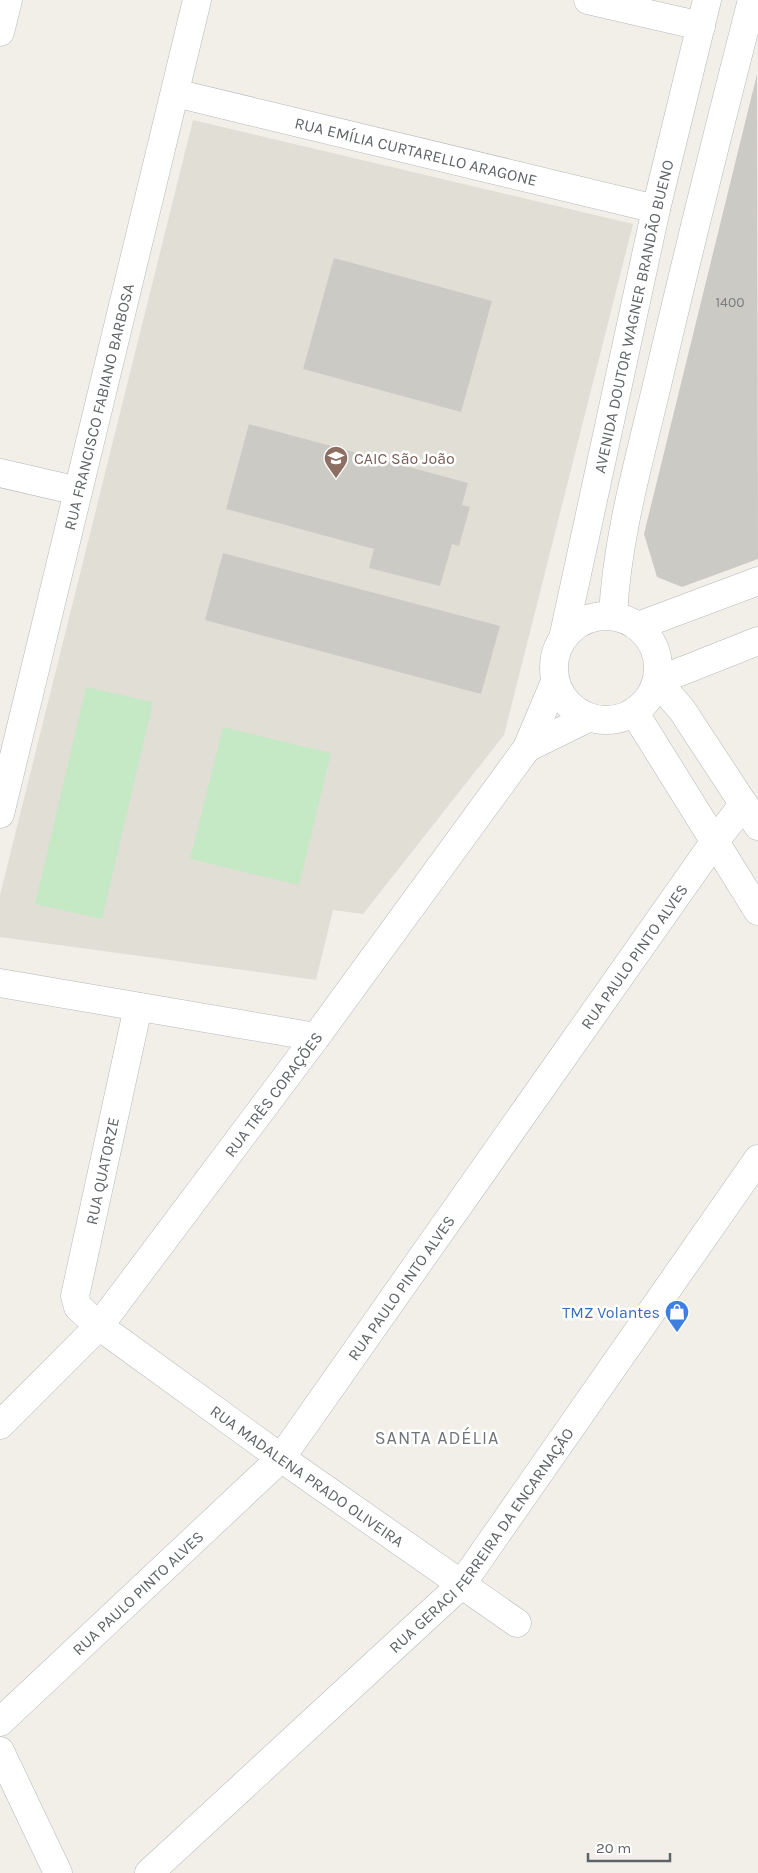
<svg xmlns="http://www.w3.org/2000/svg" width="758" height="1873" font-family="Karla,sans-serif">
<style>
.education{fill:#e1ded6}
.green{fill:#c5e8c5}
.building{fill:#cccac5}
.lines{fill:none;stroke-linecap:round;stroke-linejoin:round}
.minor-casing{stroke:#b5b8bc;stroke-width:29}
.tertiary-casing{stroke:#b5b8bc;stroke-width:29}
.minor{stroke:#fff;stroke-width:28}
.tertiary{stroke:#fff;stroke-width:28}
.labels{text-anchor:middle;stroke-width:5;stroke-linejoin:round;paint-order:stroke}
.number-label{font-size:14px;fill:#7a7d7f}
.street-label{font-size:16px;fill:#5f6368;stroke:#fff}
.education-label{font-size:16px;fill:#785e54;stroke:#fff;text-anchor:start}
.shop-label{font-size:16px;fill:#366cbe;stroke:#fff;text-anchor:end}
.neighbourhood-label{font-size:18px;letter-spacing:1px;fill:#70757a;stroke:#fff}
</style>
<rect width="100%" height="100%" fill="#f1efe8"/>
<!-- education -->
<path class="education" d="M193,120l440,104 -129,511 -141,179 -30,-4 -17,70 -316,-43v-42z"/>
<!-- green -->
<path class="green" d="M86,687l67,15 -51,217 -67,-15z
M223,727l108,26 -32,132 -109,-26z"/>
<!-- building -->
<path class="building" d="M757,74l1,485 -76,28 -25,-10 -13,-43z
M334,258l158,43 -31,111 -158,-43z
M249,424l219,59 -6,22 8,2 -11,39 -7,-2 -12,42 -71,-18 5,-19 -148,-40z
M223,553l277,73 -19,68 -276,-74z"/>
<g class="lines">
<defs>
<g id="minor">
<path d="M588,0l113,26"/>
<path d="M0,32l8,-32"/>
<path id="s1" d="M175,93l481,116"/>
<path d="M0,473l78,18"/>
<path d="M657,681l25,29 76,116"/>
<path d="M634,712l124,199"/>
<path id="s2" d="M0,814l197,-814"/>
<path id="s3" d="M138,1007l-63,289 3,11 21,19 182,132 236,165"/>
<path id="s4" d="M0,1722l281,-264 434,-617 29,-37"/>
<path d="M0,1751l58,122"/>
<path id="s5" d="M149,1873l312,-288 297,-426"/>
</g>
<g id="tertiary">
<path d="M613,615c4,-78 26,-154 44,-230 30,-129 62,-257 95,-385"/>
<circle cx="606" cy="668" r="52"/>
<path d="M638,626l120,-45"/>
<path id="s6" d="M564,634l92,-425 51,-209"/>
<path d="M657,681l101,-40"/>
<path d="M527,748l61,-30"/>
<path d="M0,983l316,54"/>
<path id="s7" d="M0,1425l99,-99 217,-289 211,-289 27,-64"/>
</g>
</defs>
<!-- minor casing -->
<use href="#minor" class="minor-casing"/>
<!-- tertiary casing -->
<use href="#tertiary" class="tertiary-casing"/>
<!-- minor -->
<use href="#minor" class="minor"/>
<!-- tertiary -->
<use href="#tertiary" class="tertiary"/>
</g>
<!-- icons -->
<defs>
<symbol id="school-pin" viewBox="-11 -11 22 30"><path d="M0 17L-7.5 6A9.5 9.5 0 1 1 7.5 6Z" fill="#8d6e63" stroke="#fff"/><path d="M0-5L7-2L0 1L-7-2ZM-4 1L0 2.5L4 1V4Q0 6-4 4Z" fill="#fff"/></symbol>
<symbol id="shop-pin" viewBox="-11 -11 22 30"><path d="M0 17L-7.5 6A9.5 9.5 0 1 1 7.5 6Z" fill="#3f7fe0" stroke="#fff"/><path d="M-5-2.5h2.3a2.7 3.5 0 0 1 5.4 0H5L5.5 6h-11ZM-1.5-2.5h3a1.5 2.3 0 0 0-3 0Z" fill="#fff"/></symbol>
</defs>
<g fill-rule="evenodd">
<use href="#school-pin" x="322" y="444" width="28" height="38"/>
<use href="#shop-pin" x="663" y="1298" width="28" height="38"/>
</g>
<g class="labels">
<!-- number labels -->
<g class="number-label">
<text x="730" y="307">1400</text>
</g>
<!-- street labels -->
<g class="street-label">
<text dy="6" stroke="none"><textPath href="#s1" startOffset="248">RUA EMÍLIA CURTARELLO ARAGONE</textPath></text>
<text dy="6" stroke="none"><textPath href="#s6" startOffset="325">AVENIDA DOUTOR WAGNER BRANDÃO BUENO</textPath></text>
<text dy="6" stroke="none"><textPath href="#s2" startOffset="419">RUA FRANCISCO FABIANO BARBOSA</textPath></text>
<text dy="6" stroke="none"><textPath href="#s4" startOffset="999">RUA PAULO PINTO ALVES</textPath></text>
<text dy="6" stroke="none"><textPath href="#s7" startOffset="430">RUA TRÊS CORAÇÕES</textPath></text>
<text transform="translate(102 1171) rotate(-78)" y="6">RUA QUATORZE</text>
<text dy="6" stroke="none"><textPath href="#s4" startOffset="594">RUA PAULO PINTO ALVES</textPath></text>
<text dy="6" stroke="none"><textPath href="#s3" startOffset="592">RUA MADALENA PRADO OLIVEIRA</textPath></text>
<text dy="6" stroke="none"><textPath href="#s5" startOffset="472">RUA GERACI FERREIRA DA ENCARNAÇÃO</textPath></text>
<text dy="6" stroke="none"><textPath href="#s4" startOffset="189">RUA PAULO PINTO ALVES</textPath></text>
</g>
<!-- education labels -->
<g class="education-label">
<text x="354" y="464">CAIC São João</text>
</g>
<!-- shop labels -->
<g class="shop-label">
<text x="660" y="1318">TMZ Volantes</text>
</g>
<!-- neighbourhood labels -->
<g class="neighbourhood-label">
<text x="437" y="1444">SANTA ADÉLIA</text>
</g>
</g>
<!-- scale -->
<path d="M588 1853v8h82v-8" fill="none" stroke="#5f6368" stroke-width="2.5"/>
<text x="596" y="1853" font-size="15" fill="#5f6368" stroke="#ffffff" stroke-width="4" paint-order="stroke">20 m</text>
</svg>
